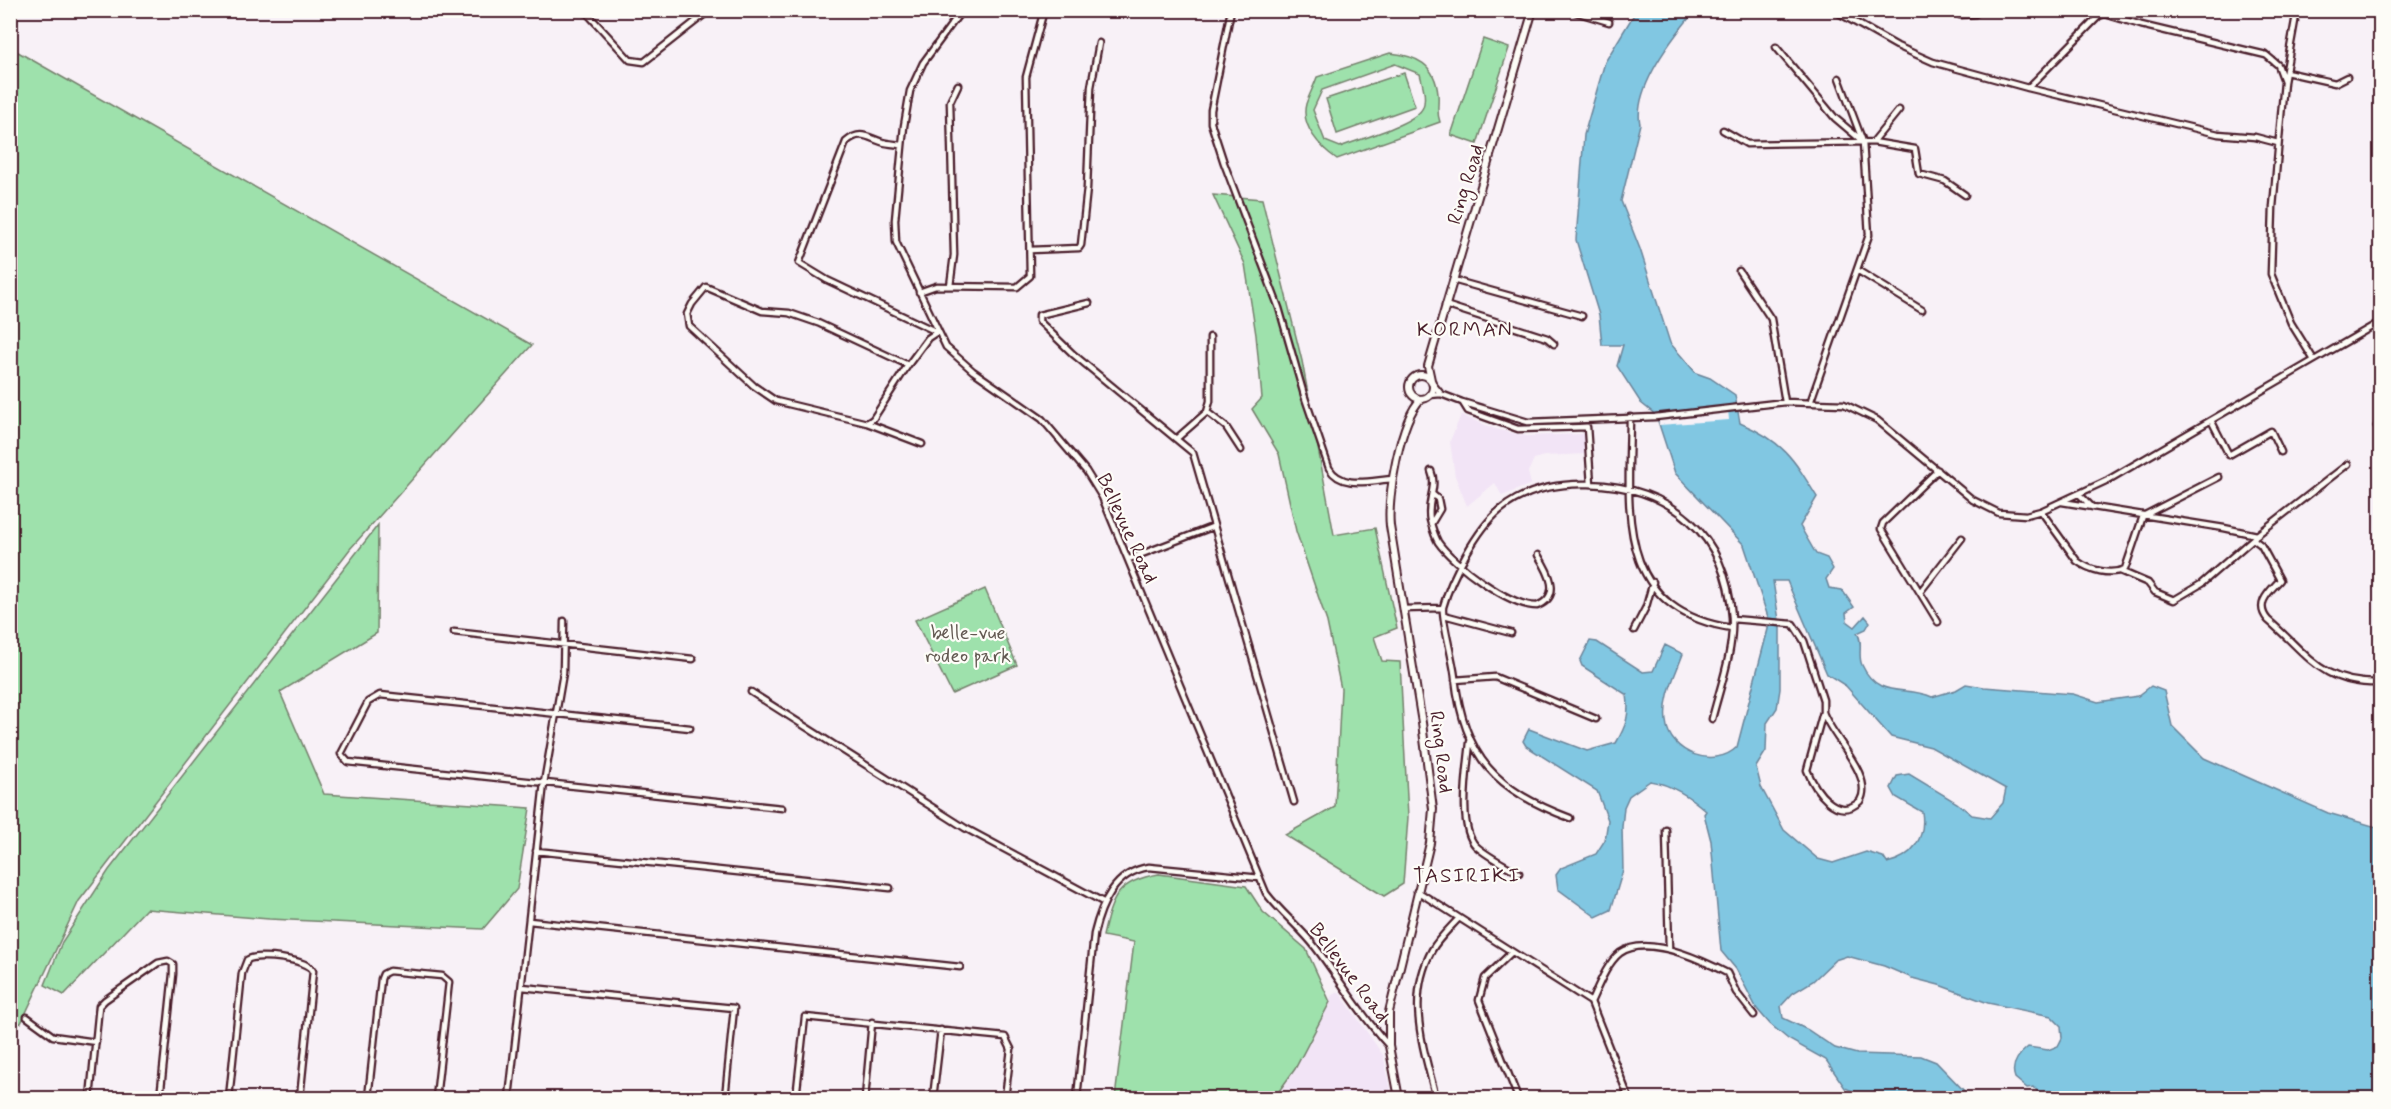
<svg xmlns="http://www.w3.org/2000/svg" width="2391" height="1109" font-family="Mynerve,sans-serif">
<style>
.built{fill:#f2e4f6}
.green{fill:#9ee1ac;stroke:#74806c;stroke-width:1.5;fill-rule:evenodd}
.water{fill:#81c7e2;stroke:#6b8499;stroke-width:1.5;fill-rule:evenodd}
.pier{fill:#f8f1f7}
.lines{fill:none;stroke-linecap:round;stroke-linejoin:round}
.minor-casing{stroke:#4a1f2b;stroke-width:9}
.secondary-casing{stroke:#4a1f2b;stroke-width:10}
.minor{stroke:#fdfcf7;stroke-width:4.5}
.secondary{stroke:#fdfcf7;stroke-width:6}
.labels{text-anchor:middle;stroke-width:4.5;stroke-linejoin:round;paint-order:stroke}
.street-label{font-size:20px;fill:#4a1f2b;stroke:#fdfcf7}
.park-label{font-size:20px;fill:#635952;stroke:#fdfcf7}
.neighbourhood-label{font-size:21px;letter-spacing:1.5px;fill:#4a1f2b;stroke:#fdfcf7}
</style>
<rect width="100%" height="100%" fill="#f8f1f7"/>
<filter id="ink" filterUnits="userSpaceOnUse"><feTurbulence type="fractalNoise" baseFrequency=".0167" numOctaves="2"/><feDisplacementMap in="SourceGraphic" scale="12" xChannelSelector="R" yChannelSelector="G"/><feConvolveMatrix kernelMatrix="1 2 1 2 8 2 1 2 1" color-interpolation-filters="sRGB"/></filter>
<g filter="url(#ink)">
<!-- built -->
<path class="built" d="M1461,415l34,14 32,7 57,-2 1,20 -41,2 -10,3 -6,13 3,12 -29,12 -7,-13 -28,23 -12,-30 -5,-35z
M1339,992l44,63 10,43h-119l21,-29 37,-74z"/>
<!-- green -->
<path class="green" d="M1483,39l26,9 -32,96 -26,-9z
M11,48l521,297 -182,204 -271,352 -58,122 -10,2z
M1390,53c27,3 45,11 48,41 1,11 -2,17 2,28l-103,37c-16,-11 -37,-33 -31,-55 3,-9 8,-18 11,-27zM1395,64l25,10c2,9 7,22 3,33 -5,16 -66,33 -83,40l-15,-6 -12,-31 9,-20z
M1404,73l11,33 -78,28 -11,-35z
M1213,195l49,4 40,162 32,174 41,-7 22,100 -23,9 8,24 18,1 8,155 -5,67 -19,12 -99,-61 50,-28 6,-118 -14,-67 -31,-91 -17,-77 -27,-45 10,-11 -6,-63 -11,-71z
M378,525l-1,108 -97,59 44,102 206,14 -13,81 -34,40 -214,-10 -123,-10 -82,86 -19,-10 17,-43 47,-72z
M985,589l32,76 -65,29 -37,-74z
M1159,874l87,12 17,26 43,37 24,53 -35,67 -21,29h-159l19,-156 -31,-6c9,-39 14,-55 56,-62z"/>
<!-- water -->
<path class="water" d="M1636,11h59c-22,26 -62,77 -55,113l-19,77 19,48 30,94 26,30 14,5 25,17 5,28c43,18 53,35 77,74l-17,29 16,28 11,4 6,11 -7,10 3,9 13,2 12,17 -8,6 1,8 8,6 10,-11 5,6 -4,7 -9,4c7,10 0,22 5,32 16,35 44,20 70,32l24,-7 10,-6 18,3 89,7 25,8 40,-6 13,-10 13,5 8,35 32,32 124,55 52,15v270h-346l4,-6 -4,-5 -7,1 -12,-10c-5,-13 3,-23 13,-31l20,3 10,-4 4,-8 -1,-12 -10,-10 -63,-13 -49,-18 -27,-7 -28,-12 -37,-10 -12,4 -22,21 -20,12 -12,13 2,12 25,12 27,18 22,6 64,2 15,6 35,36h-101l-25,-10 -19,-28 -38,-21 -18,-15 -13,-15 -21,-40 -15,-18 -10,-110 -7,-27 2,-3c-15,-14 -36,-27 -56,-30l-21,15 -5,11 -2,20 1,43 -12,40 -15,7 -38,-28 -2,-14 5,-7 35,-14 9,-14 3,-20 -11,-29 -71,-45 -3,-5 6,-12 58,22 29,-8c10,-17 14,-28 11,-48l-45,-29 -2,-5 10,-20 7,1 46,30 10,-1 12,-26 18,9c-8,22 -20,43 -17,67 3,33 49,48 71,26l31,-118 1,-9 -25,-75 -69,-72 -19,-58 -15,-12 -24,-37 6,-21h-21l-3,-30 -23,-75 8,-105 21,-73zM1773,581h14l40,93 19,12 45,51 40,10 75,42 -3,14 -13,15 -18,-3 -15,-12 -48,-29 -12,2 -6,12 5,9 26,15c4,26 -9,45 -35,51l-4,-6 -17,-5 -33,11 -15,-4 -34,-29 -23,-43 -5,-20 10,-16 1,-28 10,-15 3,-19v-62z"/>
<!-- pier -->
<path class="pier" d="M1728,409l1,11 -70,5 -1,-11z"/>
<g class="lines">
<defs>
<path id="minor" d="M584,10l46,50 14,2 66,-52
M962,10l-39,53 -13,28 -6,35 -9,94 1,22 50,105 27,24 69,48 44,52 16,26 164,396c15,20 35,35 50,55 25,33 45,68 73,98
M1231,10l-20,100v13l13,40 55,145 25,87 25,73c13,22 43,12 64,11
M1569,10l40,12
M1954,10l6,5 15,-1 6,-4
M2297,10l-13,72 -11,125 -2,67 20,49 23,37
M1837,12l60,34 36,16 95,26 190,46 37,3 23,6
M1776,47l59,71 26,22
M2286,72l49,11 12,-6
M2028,88l71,-72 6,-2 36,11 125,30 12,10 6,16
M1723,130l24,14 126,-2 42,7 4,25 26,7 20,14
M1873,142l26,-32
M1030,250l49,-2 2,-3 6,-57 4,-101 8,-44
M1857,270l65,40
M1739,271l32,48 14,83
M1453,280l129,36
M950,286l4,-31 -4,-153 8,-17
M919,292l17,-6 81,1 13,-11 -4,-199 18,-67
M1089,303l-50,12v6l34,33 120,99 101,349
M1445,305l102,33 7,6
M908,365l-35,54 -6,4 55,21
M1432,383l9,11 21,8 66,20 127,-5 130,-15 59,2 33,16 96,80 26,13 27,2 15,-4 67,-31 272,-158
M1429,395l12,-1
M1463,403l5,8 50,18 69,-2 4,57
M1810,403l59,-168 -6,-93 -24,-64
M1207,412l3,-11v-64
M1630,417c-1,90 -17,193 102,211
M2212,422l17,33 42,-24 10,21
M867,423l-91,-22 -22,-15 -65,-60 -2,-12 5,-10 14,-17 56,24 27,2 29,10 90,42 20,-27 9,-6 -110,-52 -28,-17 47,-121c14,-12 21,-5 36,0 6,2 14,2 20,3
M2377,426l3,-8
M1176,439l31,-27 19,15 15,23
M1938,470l-55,53 -2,6 57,93
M1431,471c7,17 -5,30 -1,49 2,7 4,15 8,22 15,22 71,64 99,64 26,-10 11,-35 1,-51
M2079,494l13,13
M2062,502l162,26 33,7 91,-71
M2041,511l36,50c12,9 33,15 48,8l18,-53 76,-39
M1431,524l9,-15 -2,-10 -6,-5
M2253,539l8,6 19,35c-11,12 -26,24 -12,40 41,35 52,64 112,63
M1129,559l83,-32
M2120,571l28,12 7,9 19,8 27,-16 54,-47
M1920,592l42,-54
M1404,609l39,-1
M1444,615l67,18
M1732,619l61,5 11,17 19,59v12l-16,58c8,20 30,53 53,31 15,-25 -29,-64 -37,-89
M1634,630l12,-23 7,-25
M454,632l239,27
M1455,680l40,-3 101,42
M751,692l214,136 138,74
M690,728l-310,-33 -12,7 -27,52 7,8 434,46
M1470,742c-2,25 -13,85 6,104 12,11 29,19 43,27
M1570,818c-74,-28 -106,-60 -115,-140 -1,-15 -14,-61 -12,-71 8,-29 34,-78 57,-97 26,-21 57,-27 89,-26 82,3 137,49 143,133 2,34 -12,70 -20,102
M1666,830l3,119
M536,851l354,37
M1417,891l174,111 38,96
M529,921l431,46
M1512,952l-27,26 -6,22 39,98
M522,987l212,21 -9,90
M1591,1002c7,-15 16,-39 29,-49 27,-19 82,7 107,20l9,19 18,23
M27,1017l26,19 43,6
M10,1095l34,3
M90,1098l9,-92 6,-6 53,-37 10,-2 5,3v10l-13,124
M229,1098l13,-125 5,-13c11,-7 61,-1 66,11l-13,127
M368,1098l13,-119 2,-5 6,-3 53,5 7,6 -13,116
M509,1098l35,-315 19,-110 1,-52
M796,1098l9,-81 200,20 6,12 -6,49
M865,1098l7,-76
M933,1098l8,-68
M1077,1098l17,-164c7,-29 20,-62 55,-67l111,11
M1436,1098c-12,-49 -31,-99 -4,-148 6,-11 18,-22 27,-32"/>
<path id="secondary" d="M1409 387a12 12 0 1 1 24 0a12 12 0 1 1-24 0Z
M1431,380l-3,-14 105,-356
M1399,1098l-10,-52v-34l41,-169 3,-34 -11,-86 -32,-197c-3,-29 10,-106 31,-127"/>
</defs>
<!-- minor casing -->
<use href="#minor" class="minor-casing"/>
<!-- secondary casing -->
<use href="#secondary" class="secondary-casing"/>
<!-- minor -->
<use href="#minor" class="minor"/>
<!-- secondary -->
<use href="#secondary" class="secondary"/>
</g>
</g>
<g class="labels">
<!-- street labels -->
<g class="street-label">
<text transform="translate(1465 184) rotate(-73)" y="7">Ring Road</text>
<text transform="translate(1128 528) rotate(65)" y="7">Bellevue Road</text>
<text transform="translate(1442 752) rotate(83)" y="7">Ring Road</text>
<text transform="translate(1350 972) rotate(53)" y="7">Bellevue Road</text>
</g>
<!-- park labels -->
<g class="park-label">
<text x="968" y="639">belle-vue<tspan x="968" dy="23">rodeo park</tspan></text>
</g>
<!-- neighbourhood labels -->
<g class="neighbourhood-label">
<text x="1465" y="336">KORMAN</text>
<text x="1467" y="882">TASIRIKI</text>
</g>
</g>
<!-- margin -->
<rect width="2391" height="1109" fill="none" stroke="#fdfcf7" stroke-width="36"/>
<rect x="18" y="18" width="2355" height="1073" fill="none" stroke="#4a1f2b" stroke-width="2" filter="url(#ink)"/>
</svg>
